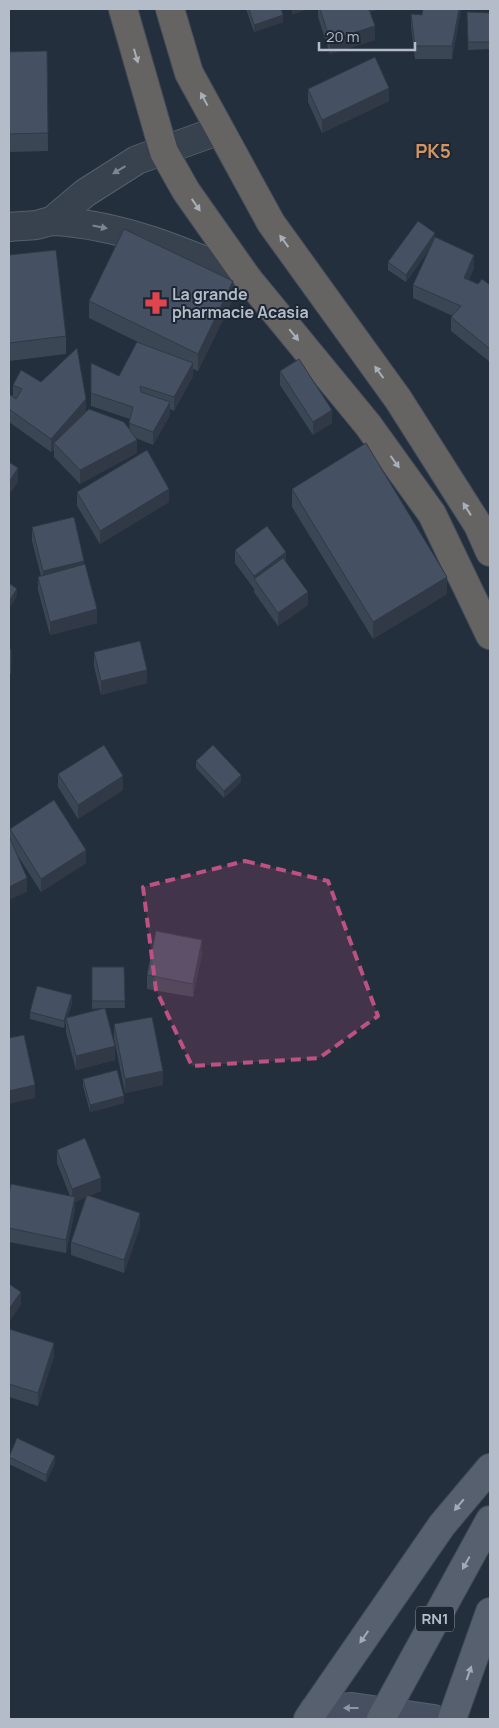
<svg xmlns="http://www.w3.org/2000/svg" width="499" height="1728" font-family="Manrope,sans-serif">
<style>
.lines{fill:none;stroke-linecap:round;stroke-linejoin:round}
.tertiary-casing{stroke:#565f6c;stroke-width:30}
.secondary-casing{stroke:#565f6c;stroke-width:30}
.primary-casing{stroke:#414a57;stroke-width:30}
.trunk-casing{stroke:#434c59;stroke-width:30}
.tertiary{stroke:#38414e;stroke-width:28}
.secondary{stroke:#465061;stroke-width:28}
.primary{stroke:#56606e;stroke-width:28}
.trunk{stroke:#656462;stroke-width:28}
.wall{fill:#3b4654}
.shaded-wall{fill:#303945}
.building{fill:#455162;stroke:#303945}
.oneway{fill:#a8afba}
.oneway2{fill:#7c8592}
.oneway3{fill:#a1aab7}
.oneway4{fill:#8e96a5}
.marked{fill:#bd5182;fill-opacity:0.2;stroke:#bd5182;stroke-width:4;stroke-dasharray:10 6;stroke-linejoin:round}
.labels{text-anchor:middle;stroke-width:4;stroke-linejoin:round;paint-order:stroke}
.shield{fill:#1d2633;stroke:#878f9c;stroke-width:1}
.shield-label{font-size:15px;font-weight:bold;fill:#b4bcc9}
.poi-label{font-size:16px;font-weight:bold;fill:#b4bcc9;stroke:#1d2633;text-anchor:start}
.quarter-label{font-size:19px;font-weight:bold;fill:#d59563;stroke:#1d2633}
</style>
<rect width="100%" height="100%" fill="#242f3e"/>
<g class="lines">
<defs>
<path id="tertiary" d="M52,221l33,-28 52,-33 83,-30
M9,227c9,-1 18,-1 27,-2 6,-1 12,-4 18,-4 69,4 131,31 194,58"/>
<path id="secondary" d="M314,1710l38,-3 82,12"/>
<path id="primary" d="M308,1719l134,-194 48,-57
M381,1719l109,-199
M452,1719l38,-107"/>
<path id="trunk" d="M123,9l41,143 22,39 62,88 120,146 64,89 58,121
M170,9l19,64 82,150 127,176 80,126 12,27"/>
</defs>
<!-- tertiary casing -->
<use href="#tertiary" class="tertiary-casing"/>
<!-- secondary casing -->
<use href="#secondary" class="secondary-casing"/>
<!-- primary casing -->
<use href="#primary" class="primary-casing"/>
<!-- trunk casing -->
<use href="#trunk" class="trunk-casing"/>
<!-- tertiary -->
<use href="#tertiary" class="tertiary"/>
<!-- secondary -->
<use href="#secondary" class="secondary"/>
<!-- primary -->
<use href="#primary" class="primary"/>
<!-- trunk -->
<use href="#trunk" class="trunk"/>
</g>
<!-- wall -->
<path class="wall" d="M246,9h35l2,13 -29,10z
M318,9h61l-9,3 5,28 -45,14 -12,-37z
M461,9l-9,50h-37l-4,-32v-13l11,1z
M467,12l23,1v36l-22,1z
M47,51l1,100 -39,1v-100z
M308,89l81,12 -67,32 -14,-31z
M435,237l39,31 -5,12 9,4 12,1v77l-39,-31v-14l2,-1 -40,-18v-13l18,-38 -25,35 -18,-12v-8z
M9,255l57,81v18l-57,7z
M233,299l-35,72 -5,-2v7l-19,35 -4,-2v6l-17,30 -17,-7 1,15 -57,31 -26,-27v-7l-3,2 -42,-30v-28l4,3v-12l73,27 43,18 1,-11 -39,-13v-30h28l23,-32 -53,-26v-17z
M280,371l52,52 -19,12 -33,-50z
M292,489l155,105 -74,45 -81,-132z
M77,492l92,10 -69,42 -23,-38z
M32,527l52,37 13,59 -47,12 -12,-45v-13l3,-1 -9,-35z
M235,550l51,12 22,43 -30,21 -24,-34v-3l-19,-26z
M9,649h2v25h-2z
M94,652l53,31 -46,12 -7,-29z
M196,761l45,21 -17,16 -28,-30z
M58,774l65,16 -45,29 -20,-32z
M10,829l76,34 -45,29 -25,-39 11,39 -17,-54z
M202,954l-9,43 -46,-8v-14z
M92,967h32l1,41h-20l10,52 -39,10 -10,-38v-10l-2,6 -34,-9v-7l42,-9 -5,15 37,-10 -12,1z
M114,1024l49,61 -38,8 -11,-55z
M83,1079l41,24 -34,9 -7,-26z
M57,1150l44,41 -12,5 51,31 -16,46 -53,-18v-13l15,-45 -11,5v8l-9,43 -57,-11v-48l61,2 -13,-33z
M9,1329l45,27 -16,50 -29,-9z
M9,1456l46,7 -9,19 -37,-18z"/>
<!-- shaded-wall -->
<path class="shaded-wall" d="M292,9h16l-16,6z
M360,9h19l-19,5z
M459,9h2l-9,50v-13z
M283,15v7l-29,10v-7z
M375,26v14l-45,14v-14z
M389,88v13l-67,32v-13z
M435,233v8l-29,41v-7z
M474,255v13l-10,24v-14z
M233,281v18l-35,72v-17z
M193,363v13l-19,35v-14z
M86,399v13l-32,31v7l-3,2v-13z
M170,402v13l-17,30v-13z
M332,410v13l-19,12v-13z
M137,440v13l-57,31v-14z
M18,468v14l-9,13v-13z
M169,489v13l-69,42v-13z
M286,552v13l-32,14v10v-13z
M84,561v14l-41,9v-13z
M447,577v17l-74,45v-17z
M17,589v7l-8,12v-7z
M308,592v13l-30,21v-13z
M97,609v14l-47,12v-13z
M147,670v13l-46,12v-14z
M241,775v7l-17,16v-7z
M123,776v14l-45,29v-14z
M86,850v13l-45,29v-13z
M27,878v14l-18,8v-13z
M202,940v14l-9,43v-13z
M72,995v8l-5,17 -1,-2v4l-2,6v-7z
M115,1046v14l-39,10v-14z
M163,1071v14l-38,8v-14z
M35,1085v13l-26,6v-13z
M124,1096v7l-34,9v-7z
M101,1178v13l-26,11v8l-9,43v-13l6,-38v-13z
M140,1213v14l-16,46v-13z
M21,1292v13l-12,17v-13z
M54,1343v13l-16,50v-13z
M55,1456v7l-9,19v-7z"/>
<!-- building -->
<path class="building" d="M249,9h32l2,6 -29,10z
M320,9h49l6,17 -45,14z
M423,9h36l-7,37h-37l-4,-32 11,1z
M467,12l23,1v29h-22z
M47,51l1,82 -39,1v-82z
M375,57l14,31 -67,32 -14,-31z
M418,221l17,12 -29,42 -18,-13z
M124,229l109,52 -35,73 -109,-53z
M435,237l39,18 -10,23 14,6 4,-5 8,6v64l-39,-32 10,-11 -48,-21z
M56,250l10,86 -57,7v-88z
M137,342l56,21 -19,34 -34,-11 1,6 29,10 -17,30 -24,-9 4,-16 -42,-14v-30l28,13z
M77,348l9,51 -35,40 -42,-30v-15l7,5 6,-10 -9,-4 8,-15 20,12z
M299,359l33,51 -19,12 -33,-51z
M89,409l35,13 13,18 -57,30 -26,-27z
M366,443l81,134 -74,45 -81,-133z
M147,450l22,39 -69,42 -23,-39z
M9,462l9,6 -9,14z
M74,517l10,44 -41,10 -11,-44z
M267,526l19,26 -32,24 -19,-26z
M283,558l25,34 -30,21 -24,-34z
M85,564l12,45 -47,13 -12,-45z
M9,583l8,6 -8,12z
M140,641l7,29 -46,11 -7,-29z
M9,649h2v18h-2z
M104,745l19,31 -45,29 -20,-31z
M213,745l28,30 -17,16 -28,-30z
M54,800l32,50 -45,29 -31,-50z
M9,836l18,42 -18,9z
M156,931l46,9 -9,44 -46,-9z
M92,967h32l1,34h-33z
M37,986l35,9 -8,26 -34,-9z
M105,1008l10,38 -39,10 -10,-38z
M152,1017l11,54 -38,8 -11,-55z
M24,1035l11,50 -26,6v-53z
M117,1070l7,26 -34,9 -7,-26z
M85,1138l16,40 -29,11 -15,-39z
M11,1184l64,13 -9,43 -57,-12v-34z
M87,1195l53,18 -16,47 -53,-18z
M9,1284l12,8 -12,17z
M9,1329l45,14 -16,50 -29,-9z
M17,1438l38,18 -9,19 -37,-18z"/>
<!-- one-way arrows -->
<defs><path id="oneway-solid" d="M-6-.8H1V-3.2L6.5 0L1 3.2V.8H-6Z" transform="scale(1.25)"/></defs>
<g class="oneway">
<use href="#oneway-solid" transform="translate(136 56) rotate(74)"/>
<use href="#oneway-solid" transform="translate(204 99) rotate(-118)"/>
<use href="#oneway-solid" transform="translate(196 205) rotate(55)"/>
<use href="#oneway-solid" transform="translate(284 241) rotate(-126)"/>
<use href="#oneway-solid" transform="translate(294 335) rotate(51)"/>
<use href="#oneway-solid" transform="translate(379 372) rotate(-126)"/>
<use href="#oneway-solid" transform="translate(395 462) rotate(54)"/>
<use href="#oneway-solid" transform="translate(467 509) rotate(-122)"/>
</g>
<g class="oneway2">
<use href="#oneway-solid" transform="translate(119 170) rotate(149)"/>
<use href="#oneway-solid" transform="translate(100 227) rotate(11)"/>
</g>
<g class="oneway3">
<use href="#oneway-solid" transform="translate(459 1505) rotate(130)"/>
<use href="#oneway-solid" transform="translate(466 1563) rotate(119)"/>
<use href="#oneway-solid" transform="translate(364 1637) rotate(125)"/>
<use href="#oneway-solid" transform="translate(469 1673) rotate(-71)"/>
</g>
<use class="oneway4" href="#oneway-solid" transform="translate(351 1708) rotate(-180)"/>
<!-- marked area -->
<path class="marked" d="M245,861l83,20 50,135 -59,42 -127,8 -36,-76 -13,-103z"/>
<!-- icons -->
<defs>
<symbol id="pharmacy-bare" viewBox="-9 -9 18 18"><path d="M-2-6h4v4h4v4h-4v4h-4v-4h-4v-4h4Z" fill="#e0444e" stroke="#1d2633" stroke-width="2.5" paint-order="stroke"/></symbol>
</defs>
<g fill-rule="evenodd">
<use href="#pharmacy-bare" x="140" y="287" width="32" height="32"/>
</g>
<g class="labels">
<!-- shield labels -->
<rect class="shield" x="416" y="1606.5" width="38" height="25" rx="4"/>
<g class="shield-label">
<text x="435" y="1624">RN1</text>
</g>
<!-- poi labels -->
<g class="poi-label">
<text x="172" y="300">La grande<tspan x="172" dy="18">pharmacie Acasia</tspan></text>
</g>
<!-- quarter labels -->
<g class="quarter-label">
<text x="433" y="158">PK5</text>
</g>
</g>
<!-- border -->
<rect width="499" height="1728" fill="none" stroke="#b4bcc9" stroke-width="20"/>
<!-- scale -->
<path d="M319 42v8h96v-8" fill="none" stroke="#b4bcc9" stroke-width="2.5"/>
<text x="326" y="42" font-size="15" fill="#b4bcc9" stroke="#1d2633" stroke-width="4" paint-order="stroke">20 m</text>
</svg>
